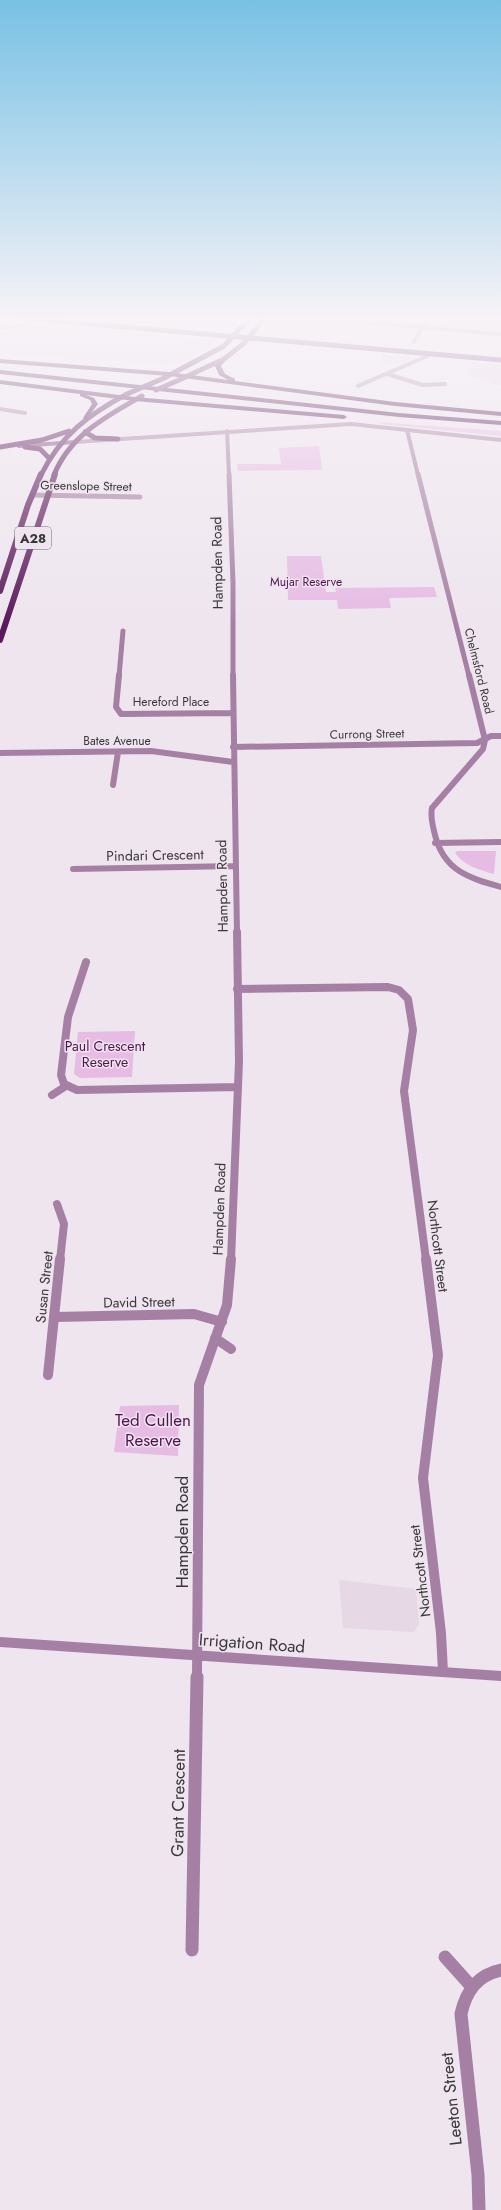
<svg xmlns="http://www.w3.org/2000/svg" width="501" height="2210" font-family="Jost,sans-serif">
<style>
.built{fill:#e7d8e6}
.green{fill:#e6bbe4}
.lines{fill:none;stroke-linecap:round;stroke-linejoin:round}
.stream{stroke:#62a5af;stroke-width:1.5}
.minor-far5{stroke:#a680a4;stroke-width:4}
.minor-far4{stroke:#a680a4;stroke-width:5}
.minor-far3{stroke:#a680a4;stroke-width:6}
.minor-far2{stroke:#a680a4;stroke-width:8}
.minor-far1{stroke:#a680a4;stroke-width:10}
.minor{stroke:#a680a4;stroke-width:13}
.tertiary{stroke:#a680a4;stroke-width:4}
.secondary{stroke:#834d82;stroke-width:4}
.trunk-far1{stroke:#5a195a;stroke-width:5}
.trunk{stroke:#5a195a;stroke-width:6}
.motorway{fill:#4c0c4c;fill-rule:evenodd}
.trunk-bridge{stroke:#5a195a;stroke-width:5}
.labels{text-anchor:middle;stroke-width:3;stroke-linejoin:round;paint-order:stroke}
.far-street-label{font-size:12px;fill:#3a373a;stroke:#eee5ee}
.far-park-label{font-size:12px;fill:#521252;stroke:#eee5ee}
.shield{fill:#eee5ee;stroke:#706b70;stroke-width:1}
.shield-label{font-size:13px;font-weight:bold;fill:#3a373a}
.street-label{font-size:14px;fill:#3a373a;stroke:#eee5ee}
.park-label{font-size:14px;fill:#521252;stroke:#eee5ee}
.near-park-label{font-size:17px;fill:#521252;stroke:#eee5ee}
.near-street-label{font-size:17px;fill:#3a373a;stroke:#eee5ee}
</style>
<rect width="100%" height="100%" fill="#eee5ee"/>
<!-- built -->
<path class="built" d="M438,316h63v15l-68,-5z
M44,324l108,10 62,6 -2,4 -27,16 -19,4 -166,-10v-21z
M382,355l31,3 -16,6h-16z
M472,363l29,2v20h-13l5,-3 -26,-7z
M339,1580l77,9 3,35 -5,8 -71,-4z"/>
<!-- green -->
<path class="green" d="M88,316h158l-10,9 -13,3z
M378,422l123,9v5l-120,-12z
M319,446l3,24 -84,1 -1,-7h44l-2,-16z
M287,556h34l5,36h10l-1,-4 99,-1 3,10 -48,1 2,10 -53,1 -1,-9h-49z
M457,851h39l-2,23c-15,-4 -29,-8 -39,-21z
M135,1031l-3,46 -52,1 -6,-4 4,-42z
M179,1405l-1,51 -64,-4 6,-46z"/>
<g class="lines">
<!-- stream -->
<path class="stream" d="M0,329l30,-5"/>
<!-- minor-far5 -->
<path class="minor-far5" d="M291,316l210,18
M414,342l15,-26
M387,374l36,11 22,-1
M358,386l74,-32
M0,409l25,4
M407,430l11,45
M227,431l2,44"/>
<!-- minor-far4 -->
<path class="minor-far4" d="M229,474l4,109v93
M418,474l51,202
M32,495l108,2
M119,676l4,-45"/>
<!-- minor-far3 -->
<path class="minor-far3" d="M119,675l-3,32 5,7 112,-1
M233,675l4,258
M469,675l16,65 -2,9 -51,59c-2,9 1,19 3,27 9,36 34,43 66,52
M233,747l244,-4 14,-7h10
M0,753l151,-2 82,11
M113,785l5,-33
M435,843l66,-1
M73,869l163,-3"/>
<!-- minor-far2 -->
<path class="minor-far2" d="M86,962l-18,55 -7,58 3,9 13,6 161,-3
M237,989l151,-2 11,3 9,9 5,31 -9,61 22,169
M52,1095l14,-9
M57,1204l7,20 -4,36
M231,1260l8,-199 -2,-129"/>
<!-- minor-far1 -->
<path class="minor-far1" d="M426,1259l12,96 -15,123 18,155 2,39
M55,1317l139,-3 28,8
M215,1338l16,11
M48,1375l12,-116
M0,1642l501,34
M197,1678l2,-293 28,-80 4,-46"/>
<!-- minor -->
<path class="minor" d="M192,1950l5,-273
M445,1957l26,29
M479,2210l-1,-35 -17,-161c5,-23 16,-39 40,-44"/>
<!-- tertiary -->
<path class="tertiary" d="M75,442l276,-18 150,16"/>
<!-- secondary -->
<path class="secondary" d="M19,446l56,-4"/>
<!-- trunk-far1 -->
<path class="trunk-far1" d="M0,316l501,44
M164,378l60,-32 28,-30
M179,380l45,-21 19,-15 24,-28
M85,432l10,6 23,1
M0,447l42,-7 27,-9
M25,447l15,2 8,8
M41,475c19,-39 48,-61 86,-81
M54,475c16,-40 53,-59 88,-79"/>
<!-- trunk -->
<path class="trunk" d="M0,591l28,-86 13,-31
M0,640l55,-166"/>
<!-- motorway -->
<path class="motorway" d="M224,357l3,2 -6,7 4,8 10,5v2l160,21 106,10v4l-106,-10 -226,-30 -169,-13v-4l169,13 59,8 -9,-5 -4,-9z
M0,370l399,43 102,8v4l-102,-8 -399,-43z
M0,380l135,17 209,18 3,2 -3,2 -209,-18 -49,-6 8,3 4,6 -12,16 -3,-2 9,-14 -2,-4 -10,-4v-2l-80,-10z"/>
<!-- trunk-bridge -->
<path class="trunk-bridge" d="M156,390l23,-10
M127,394l37,-16"/>
</g>
<!-- sky -->
<linearGradient id="sky" x2="0" y2="1"><stop stop-color="#79c1e5"/><stop offset="0.51" stop-color="#f7f3f7"/><stop offset="1" stop-color="#f7f3f7" stop-opacity="0"/></linearGradient>
<rect width="501" height="625" fill="url(#sky)"/>
<g class="labels">
<!-- far-street labels -->
<g class="far-street-label">
<text transform="translate(86 486) rotate(1)" y="4">Greenslope Street</text>
<text transform="translate(479 671) rotate(76)" y="4">Chelmsford Road</text>
<text x="171" y="706">Hereford Place</text>
<text transform="translate(367 734) rotate(-1)" y="4">Currong Street</text>
<text x="117" y="745">Bates Avenue</text>
</g>
<!-- far-park labels -->
<g class="far-park-label">
<text x="306" y="586">Mujar Reserve</text>
</g>
<!-- shield labels -->
<rect class="shield" x="15" y="527" width="36" height="22" rx="3"/>
<g class="shield-label">
<text x="33" y="543">A28</text>
</g>
<!-- street labels -->
<g class="street-label">
<text transform="translate(217 563) rotate(-91)" y="5">Hampden Road</text>
<text transform="translate(155 855) rotate(-1)" y="5">Pindari Crescent</text>
<text transform="translate(222 886) rotate(-91)" y="5">Hampden Road</text>
<text transform="translate(219 1209) rotate(-88)" y="5">Hampden Road</text>
<text transform="translate(438 1246) rotate(83)" y="5">Northcott Street</text>
<text transform="translate(44 1287) rotate(-84)" y="5">Susan Street</text>
<text transform="translate(139 1302) rotate(-1)" y="5">David Street</text>
<text transform="translate(420 1571) rotate(-97)" y="5">Northcott Street</text>
</g>
<!-- park labels -->
<g class="park-label">
<text x="105" y="1051">Paul Crescent<tspan x="105" dy="16">Reserve</tspan></text>
</g>
<!-- near-park labels -->
<g class="near-park-label">
<text x="153" y="1426">Ted Cullen<tspan x="153" dy="20">Reserve</tspan></text>
</g>
<!-- near-street labels -->
<g class="near-street-label">
<text transform="translate(182 1532) rotate(-90)" y="6">Hampden Road</text>
<text transform="translate(252 1643) rotate(4)" y="6">Irrigation Road</text>
<text transform="translate(178 1803) rotate(-89)" y="6">Grant Crescent</text>
<text transform="translate(451 2099) rotate(-96)" y="6">Leeton Street</text>
</g>
</g>
</svg>
